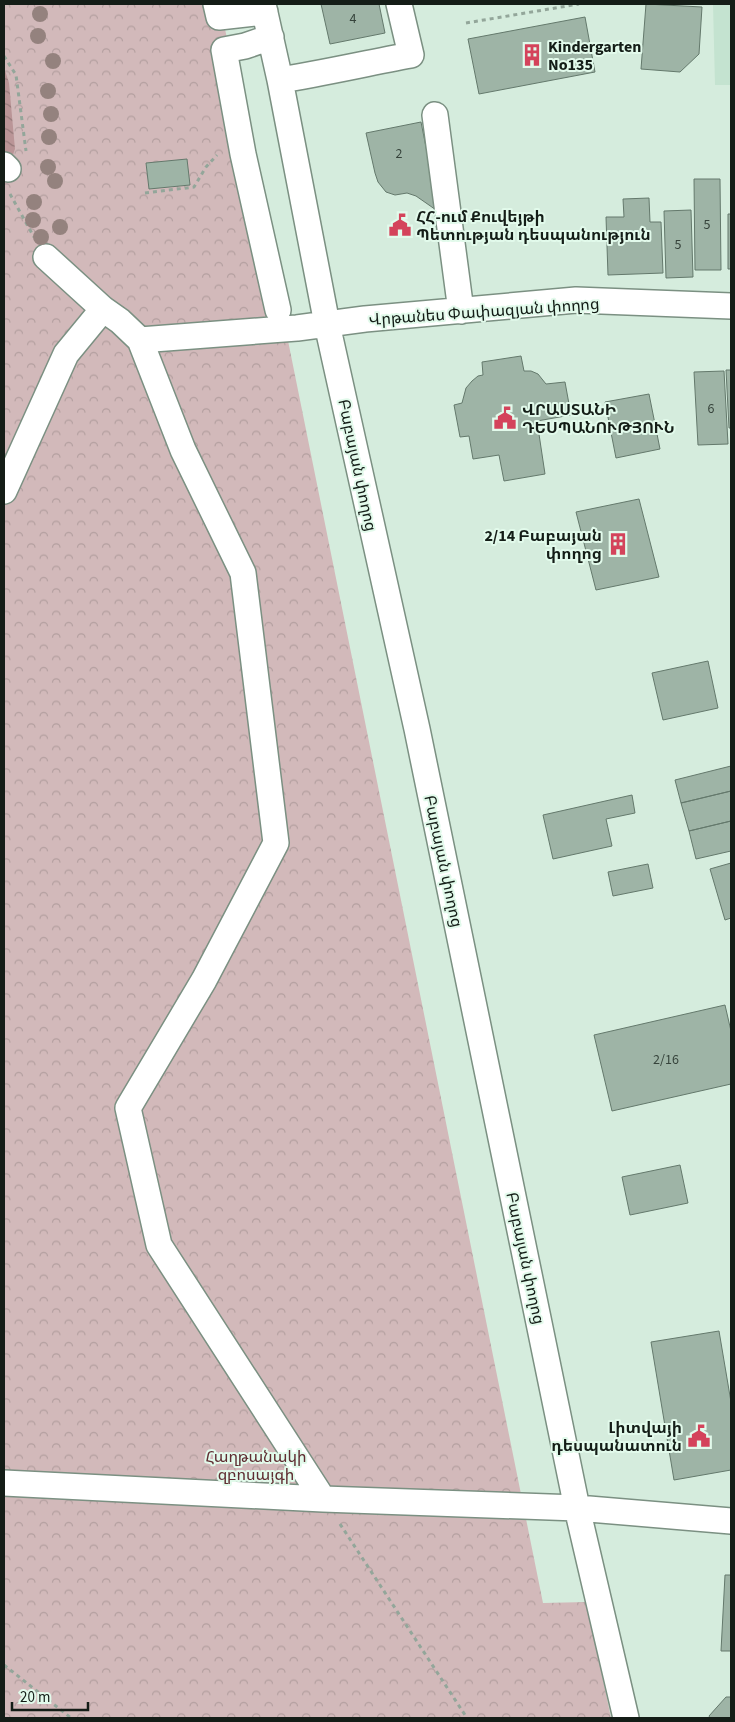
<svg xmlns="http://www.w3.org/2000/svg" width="735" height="1722" font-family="'Source Sans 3','Noto Sans Armenian',sans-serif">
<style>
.built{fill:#c4e3d0}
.forest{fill:url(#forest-crowns)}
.water{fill:url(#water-waves)}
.building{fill:#9eb4a6;stroke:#64796c}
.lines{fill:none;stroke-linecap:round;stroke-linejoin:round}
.minor-casing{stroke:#7b9082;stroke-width:28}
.path{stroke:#93a69a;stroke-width:3;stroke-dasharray:4 4;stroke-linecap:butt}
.minor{stroke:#fff;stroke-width:25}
.tree{fill:#94827e}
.labels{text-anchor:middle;stroke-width:4;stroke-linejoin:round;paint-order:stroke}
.number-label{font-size:14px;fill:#36433b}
.poi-label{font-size:16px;font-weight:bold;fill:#141d17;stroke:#e2faeb;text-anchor:start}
.street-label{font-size:16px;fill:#141d17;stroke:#e2faeb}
.park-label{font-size:16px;fill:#5f2c31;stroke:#e2faeb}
</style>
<defs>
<pattern id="forest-crowns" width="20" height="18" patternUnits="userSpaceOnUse" patternTransform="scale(1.25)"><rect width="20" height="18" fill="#d2b9ba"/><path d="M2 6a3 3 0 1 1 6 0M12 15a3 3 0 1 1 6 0" fill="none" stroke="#b39f9f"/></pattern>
<pattern id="water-waves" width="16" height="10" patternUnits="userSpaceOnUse" patternTransform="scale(1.25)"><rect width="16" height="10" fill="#ba9597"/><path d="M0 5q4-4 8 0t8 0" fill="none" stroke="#96797a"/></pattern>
</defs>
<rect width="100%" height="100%" fill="#d5ecdd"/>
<!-- built -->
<path class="built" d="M713,4h18v81h-16z"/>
<!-- forest -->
<path class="forest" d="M4,4h216l323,1599 44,-1 24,116h-607z"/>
<!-- water -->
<path class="water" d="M4,67l5,16 6,66 -7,20 -4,4z"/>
<!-- building -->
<path class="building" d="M321,4h58l6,29 -55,11z
M646,4l56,3 -3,47 -19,18 -39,-3z
M585,17l10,55 -116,22 -11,-55z
M421,122l18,90 -23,-16 -9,-3 -12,2 -9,-3 -8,-10 -3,-9 -9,-40z
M187,159l3,26 -41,4 -3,-26z
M694,179h26l1,91h-26z
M649,198l1,24h11l2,51 -55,2 -2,-58h18l-1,-18z
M691,210l2,67 -27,1 -2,-67z
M728,214h3v55h-3z
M521,356l3,15h7l7,3 8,10 19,-2 6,33 -34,6 8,53 -41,7 -5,-26 -26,4 -4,-23 -9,1 -6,-32 8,-2 4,-15 6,-7 6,-5 5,-1 -1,-13z
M726,370h5v58h-2z
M724,371l4,73 -30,1 -4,-73z
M649,394l11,55 -44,9 -11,-56z
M639,499l20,78 -63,13 -20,-78z
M708,661l10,47 -55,12 -11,-47z
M731,766v25l-50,12 -6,-23z
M731,791v30l-42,10 -8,-28z
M632,795l3,18 -29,6 6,27 -59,13 -10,-44z
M731,821v30l-35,8 -7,-28z
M731,863v55l-6,2 -15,-51z
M648,864l5,24 -40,8 -5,-24z
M725,1005l6,26v53l-119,27 -18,-76z
M680,1165l8,38 -58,12 -8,-38z
M719,1331l12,71v68l-57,10 -23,-138z
M725,1575h6v76h-10z
M726,1697h5v21h-21l-1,-2z"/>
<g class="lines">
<defs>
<path id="minor" d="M216,4l3,13 46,-5
M263,4l17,76 47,244 90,405 160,779 49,210
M271,37l-26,9 -21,4 19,104 35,156
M280,80c44,-7 87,-17 131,-25l-12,-51
M435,115l26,196
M4,165l4,4
M46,257l57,52 17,12 20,19
M4,491l62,-137 37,-45
M4,1483l319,16 254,9 154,13
M323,1499l-164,-254 -31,-137 76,-128 72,-137 -33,-270 -60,-123 -43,-110 157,-12 68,-9 211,-19 155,6"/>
</defs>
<!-- minor casing -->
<use href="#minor" class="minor-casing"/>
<!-- path -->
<path class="path" d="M466,23l113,-19
M4,56l12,19 10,76
M145,193l49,-6 12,-20 11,-12
M10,194l24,43
M340,1524l127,194
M4,1665l67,53"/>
<!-- minor -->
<use href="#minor" class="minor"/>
</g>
<!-- trees -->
<g class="tree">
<circle cx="40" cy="14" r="8"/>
<circle cx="38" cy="36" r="8"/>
<circle cx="53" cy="61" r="8"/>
<circle cx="48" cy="91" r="8"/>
<circle cx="51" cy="114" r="8"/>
<circle cx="49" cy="137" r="8"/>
<circle cx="48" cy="167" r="8"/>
<circle cx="55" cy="181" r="8"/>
<circle cx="34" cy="202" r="8"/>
<circle cx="33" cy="220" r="8"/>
<circle cx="60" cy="227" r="8"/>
<circle cx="41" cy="237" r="8"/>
</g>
<!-- icons -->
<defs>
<symbol id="building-bare" viewBox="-9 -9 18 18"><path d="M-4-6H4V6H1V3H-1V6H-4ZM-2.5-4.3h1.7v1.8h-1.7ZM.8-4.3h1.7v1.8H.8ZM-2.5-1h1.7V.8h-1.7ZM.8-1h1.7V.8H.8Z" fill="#d4435b" stroke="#e2faeb" stroke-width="2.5" paint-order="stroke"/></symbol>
<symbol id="civic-bare" viewBox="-9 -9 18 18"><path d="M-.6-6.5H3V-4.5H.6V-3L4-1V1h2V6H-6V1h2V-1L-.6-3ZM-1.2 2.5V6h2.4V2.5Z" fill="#d4435b" stroke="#e2faeb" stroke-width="2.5" paint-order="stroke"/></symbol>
</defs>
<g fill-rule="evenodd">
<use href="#building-bare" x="516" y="39" width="32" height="32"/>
<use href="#civic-bare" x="384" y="209" width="32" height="32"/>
<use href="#civic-bare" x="489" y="402" width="32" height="32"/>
<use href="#building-bare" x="602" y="528" width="32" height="32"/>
<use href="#civic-bare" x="683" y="1420" width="32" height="32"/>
</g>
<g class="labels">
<!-- number labels -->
<g class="number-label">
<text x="353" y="23">4</text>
<text x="399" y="158">2</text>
<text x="707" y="229">5</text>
<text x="678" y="249">5</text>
<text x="711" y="413">6</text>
<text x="666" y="1064">2/16</text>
</g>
<!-- poi labels -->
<g class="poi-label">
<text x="548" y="52">Kindergarten<tspan x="548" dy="18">No135</tspan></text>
<text x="416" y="222">ՀՀ-ում Քուվեյթի<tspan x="416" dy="18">Պետության դեսպանություն</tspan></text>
<text x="522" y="415">ՎՐԱՍՏԱՆԻ<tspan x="522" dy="18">ԴԵՍՊԱՆՈՒԹՅՈՒՆ</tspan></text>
<text x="602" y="541" text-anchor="end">2/14 Բաբայան<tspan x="602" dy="18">փողոց</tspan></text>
<text x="682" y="1433" text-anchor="end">Լիտվայի<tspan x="682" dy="18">դեսպանատուն</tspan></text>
</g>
<!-- street labels -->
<g class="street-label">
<text transform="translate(484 311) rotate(-4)" y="6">Վրթանես Փափազյան փողոց</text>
<text transform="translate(358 465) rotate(78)" y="6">Բաբայան փողոց</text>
<text transform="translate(444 861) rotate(78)" y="6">Բաբայան փողոց</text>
<text transform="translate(526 1258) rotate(78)" y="6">Բաբայան փողոց</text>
</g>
<!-- park labels -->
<g class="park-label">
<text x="256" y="1462">Հաղթանակի<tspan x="256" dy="18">զբոսայգի</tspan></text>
</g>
</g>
<!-- border -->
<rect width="735" height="1722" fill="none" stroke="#141d17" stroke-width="10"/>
<!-- scale -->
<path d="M12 1702v8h76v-8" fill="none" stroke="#141d17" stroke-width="2.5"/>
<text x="20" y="1702" font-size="15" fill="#141d17" stroke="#e2faeb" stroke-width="4" paint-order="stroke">20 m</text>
</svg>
